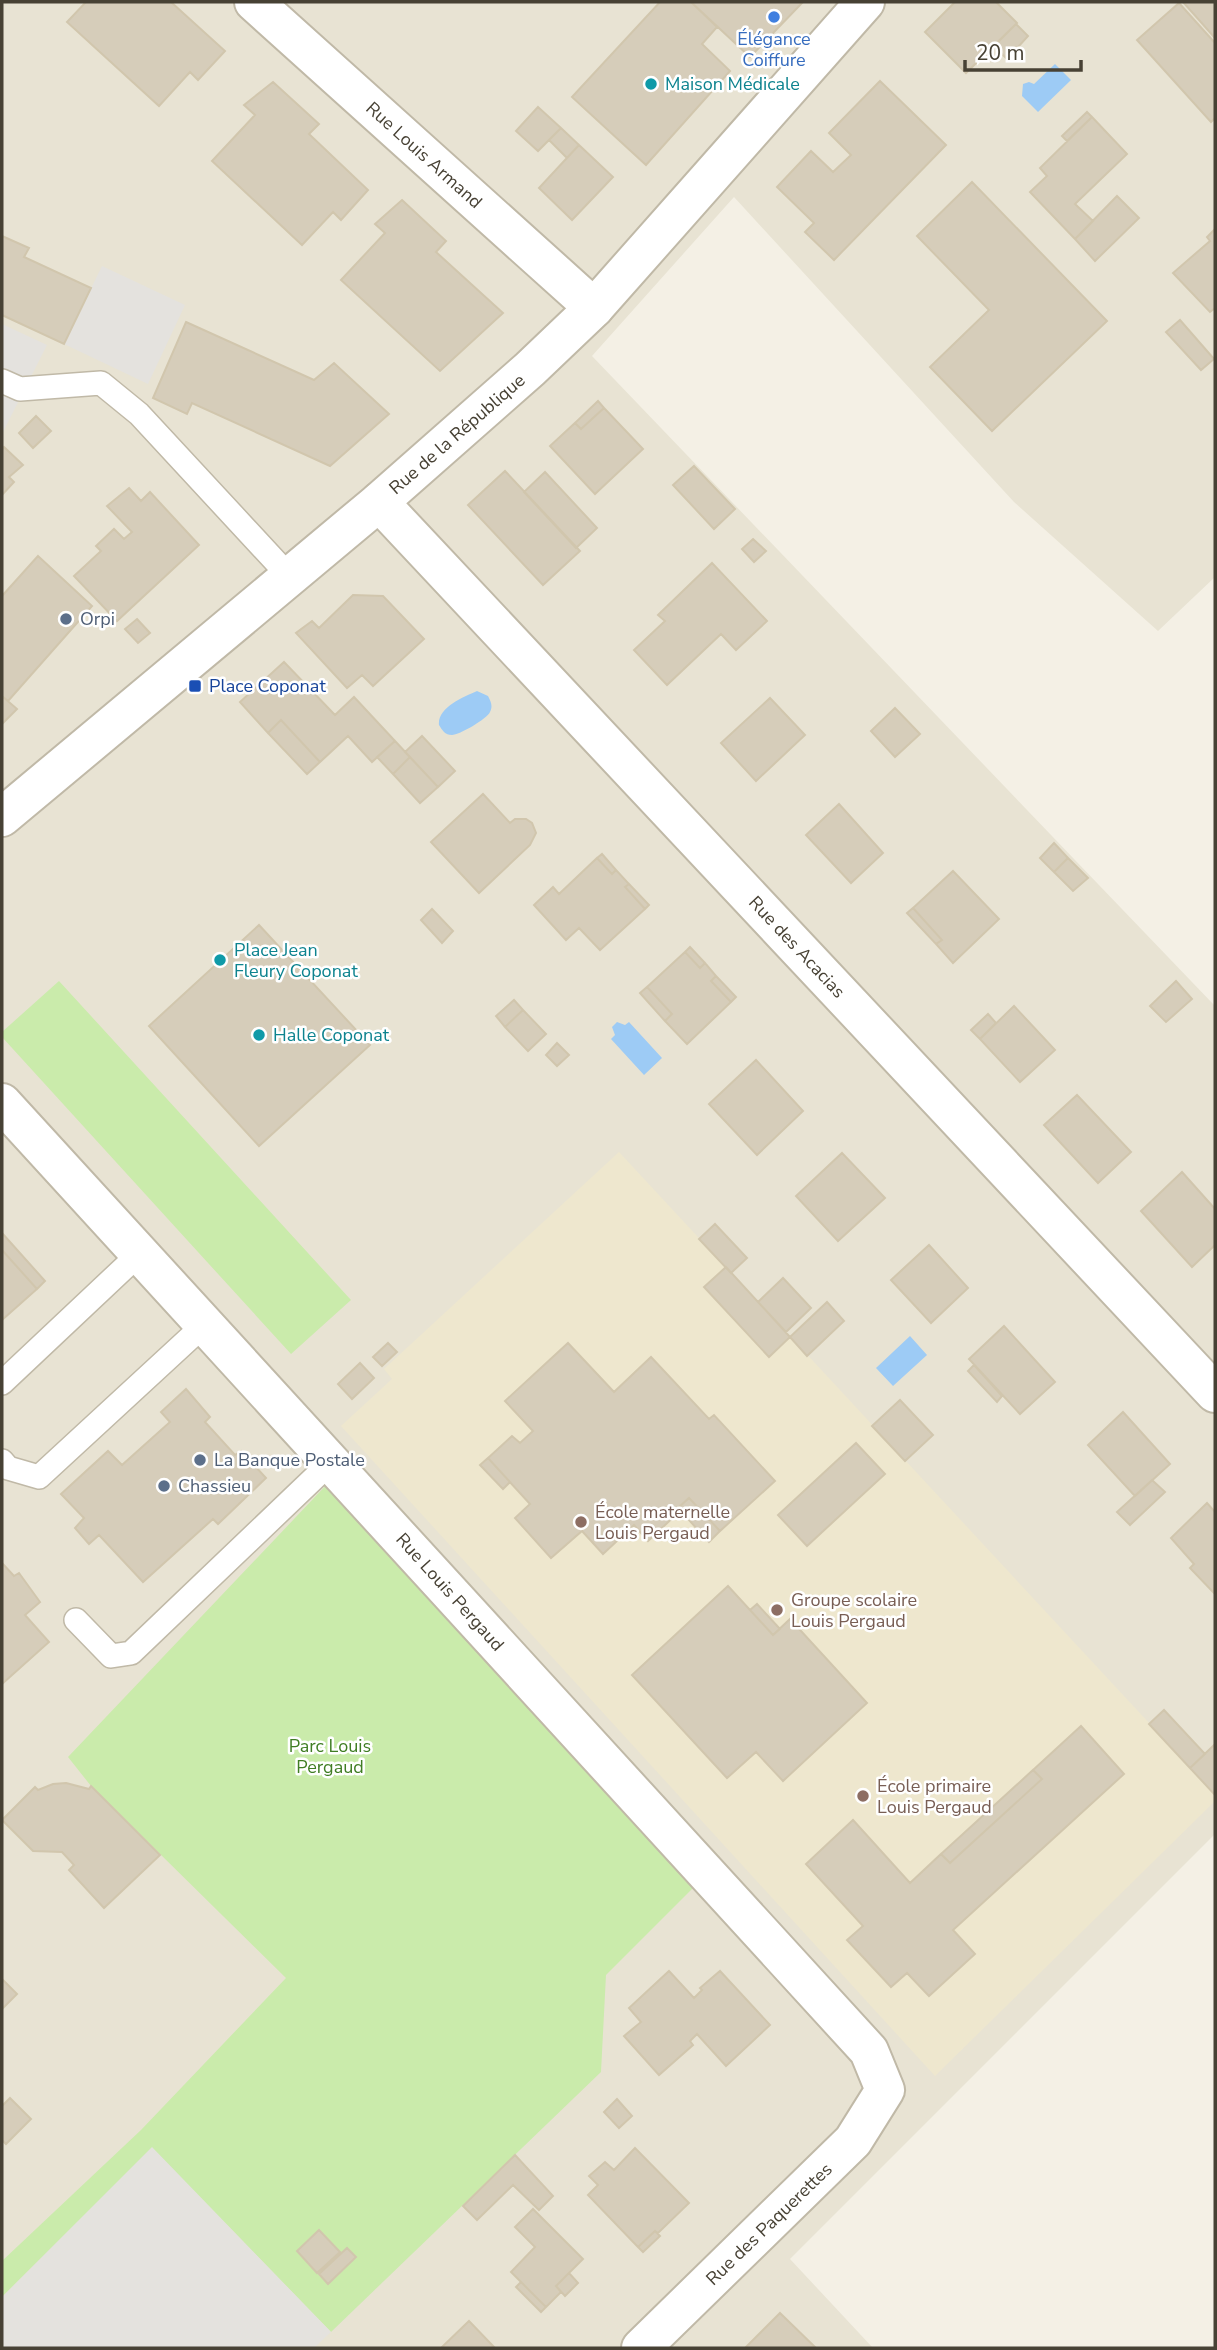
<svg xmlns="http://www.w3.org/2000/svg" width="1217" height="2350" font-family="'Nunito Sans',sans-serif">
<style>
.residential{fill:#e8e3d3}
.education{fill:#eee7ce}
.green{fill:#caebab}
.parking{fill:#e4e2de}
.water{fill:#9dcbf5}
.building{fill:#d6cdba;stroke:#d1c6ad;stroke-width:2}
.lines{fill:none;stroke-linecap:round;stroke-linejoin:round}
.service-casing{stroke:#c0b9a7;stroke-width:26}
.minor-casing{stroke:#c0b9a7;stroke-width:42}
.tertiary-casing{stroke:#c0b9a7;stroke-width:42}
.service{stroke:#fff;stroke-width:23}
.minor{stroke:#fff;stroke-width:38}
.tertiary{stroke:#fff;stroke-width:38}
.shop-dot{fill:#3f7fe0;stroke:#fff;stroke-width:2.5}
.culture-dot{fill:#0f9aa8;stroke:#fff;stroke-width:2.5}
.service-dot{fill:#5c6f8a;stroke:#fff;stroke-width:2.5}
.transit-dot{fill:#1a4fb4;stroke:#fff;stroke-width:2.5}
.education-dot{fill:#8d6e63;stroke:#fff;stroke-width:2.5}
.labels{text-anchor:middle;stroke-width:5;stroke-linejoin:round;paint-order:stroke}
.shop-label{font-size:18px;fill:#366cbe;stroke:#fff}
.culture-label{font-size:18px;fill:#0d838f;stroke:#fff;text-anchor:start}
.street-label{font-size:18px;fill:#474134;stroke:#fff}
.service-label{font-size:18px;fill:#4e5e75;stroke:#fff;text-anchor:start}
.transit-label{font-size:18px;fill:#164399;stroke:#fff;text-anchor:start}
.education-label{font-size:18px;fill:#785e54;stroke:#fff;text-anchor:start}
.park-label{font-size:18px;fill:#3f7d23;stroke:#fff}
</style>
<rect width="100%" height="100%" fill="#f4f0e5"/>
<!-- residential -->
<path class="residential" d="M2,2h1213v575l-57,54 -144,-129 -280,-305 -142,159 623,650v828l-425,425 83,89h-871z"/>
<!-- education -->
<path class="education" d="M619,1152l596,642v7l-280,275 -594,-650 51,-47 -8,-10z"/>
<!-- green -->
<path class="green" d="M59,981l292,319 -60,54 -289,-317v-5z
M332,1479l368,402 -94,94 -5,97 -270,260 -179,-184 -150,149v-36l139,-131 145,-152 -195,-192 -23,-29z"/>
<!-- parking -->
<path class="parking" d="M102,266l83,39 -37,79 -84,-40z
M2,324l45,21 -45,89z
M152,2147l179,185 -17,16h-312v-51z"/>
<!-- water -->
<path class="water" d="M1055,64l16,16 -33,32 -16,-16 1,-12 6,-2 5,2z
M477,691l11,5c3,6 5,10 2,16 -3,7 -31,23 -38,23 -7,0 -10,-5 -13,-10 -2,-17 24,-28 38,-34z
M617,1022l8,3 4,-3 33,36 -18,17 -33,-36 4,-4 -3,-8z
M910,1336l17,19 -34,31 -17,-18z"/>
<!-- building -->
<path class="building" d="M86,2h85l54,49 -27,29 -8,-8 -31,34 -92,-84z
M660,2h31l26,25 -15,17 28,27 -84,94 -74,-68z
M691,2h112l-53,55z
M955,2h41l21,21 -51,50 -41,-41z
M1183,2h32v36z
M1179,3l36,40v75l-4,4 -74,-82z
M1016,24l12,12 -21,23 -13,-13z
M880,81l66,64 -112,115 -29,-28 9,-9 -37,-36 34,-36 22,21 18,-17 -22,-22z
M273,82l46,42 -10,10 59,56 -27,30 -8,-8 -31,33 -90,-84 43,-46 -11,-10z
M538,107l23,21 -23,23 -22,-20z
M1087,112l5,5 -25,24 -5,-5z
M1092,117l35,37 -52,50 18,17 -18,18 -45,-47 17,-16 -7,-8z
M561,128l18,17 -12,13 -18,-18z
M579,145l34,32 -41,43 -33,-32z
M972,182l135,139 -115,110 -62,-64 59,-57 -72,-74z
M1117,196l22,22 -44,43 -20,-22z
M402,200l44,41 -10,11 67,61 -63,58 -99,-91 44,-47 -10,-9z
M1215,229v79l-5,4 -37,-39 37,-32 -3,-4z
M2,236l27,12 -5,9 67,31 -27,56 -62,-29z
M1180,320l34,39 -13,11 -35,-38z
M186,322l128,58 20,-17 55,51 -59,52 -138,-63 -5,11 -34,-16z
M598,401l6,7 -23,21 -6,-6z
M604,408l39,41 -48,45 -45,-48 25,-23 6,6z
M36,416l15,15 -18,17 -14,-15z
M4,447l19,18 -14,12 5,5 -12,13v-45z
M694,466l41,43 -21,20 -41,-44z
M505,471l75,80 -37,34 -75,-80z
M545,472l52,56 -21,20 -52,-56z
M129,488l12,13 9,-9 49,53 -82,76 -43,-45 27,-25 -5,-5 18,-17 10,10 8,-7 -25,-26z
M753,539l13,12 -12,11 -12,-13z
M38,556l54,50 -84,95 -6,-5v-100z
M712,563l55,58 -31,29 -15,-16 -54,51 -33,-35 31,-29 -7,-6z
M353,595l30,1 41,43 -51,47 -11,-11 -15,13 -51,-55 16,-12 7,7z
M137,619l13,14 -12,10 -13,-14z
M284,662l51,53 19,-18 41,44 -23,21 -24,-26 -28,26 -39,-42 -13,13 -28,-31z
M2,696l15,13 -15,15z
M770,698l35,37 -49,46 -35,-38z
M895,708l25,26 -25,23 -24,-26z
M281,720l39,42 -13,12 -39,-41z
M422,736l33,35 -17,16 -33,-35z
M395,741l15,16 -17,17 -16,-17z
M410,757l28,30 -18,16 -27,-29z
M483,794l27,29 5,-4h11l6,4 4,10 -6,12 -51,48 -48,-51z
M839,804l44,49 -32,30 -45,-48z
M1054,843l14,15 -14,14 -14,-14z
M602,854l14,16 -4,4 -15,-16z
M597,858l15,16 4,-4 13,14 -4,3 20,22 -45,41 -21,-22 -13,12 -32,-35 19,-18 6,7z
M1068,858l20,20 -15,13 -19,-19z
M953,871l46,48 -46,44 -17,-19 6,-4 -29,-32z
M629,884l20,21 -4,4 -20,-22z
M913,908l29,32 -6,4 -29,-31z
M432,909l21,22 -11,12 -21,-23z
M259,925l111,120 -111,101 -110,-120z
M690,947l15,16 -5,5 -15,-16z
M685,952l15,16 5,-5 11,13 -5,5 20,21 -44,42 -22,-23 7,-7 -25,-27z
M716,976l20,21 -5,5 -20,-21z
M1176,981l16,18 -26,23 -16,-16z
M647,987l25,27 -7,7 -25,-28z
M514,1000l9,10 -18,17 -9,-11z
M1014,1006l41,44 -35,32 -40,-43z
M523,1010l23,24 -18,17 -23,-24z
M988,1014l8,9 -16,16 -9,-9z
M557,1043l12,12 -12,11 -11,-11z
M756,1060l47,51 -46,44 -48,-51z
M1077,1095l54,57 -33,31 -54,-58z
M842,1153l43,45 -47,43 -42,-45z
M1182,1172l33,37v36l-23,22 -51,-56z
M715,1224l32,34 -16,15 -32,-34z
M2,1233l43,48 -8,8 -35,-39z
M929,1245l39,43 -37,35 -40,-43z
M2,1250l35,39 -35,31z
M726,1267l64,70 -21,20 -65,-70z
M783,1278l28,30 -25,24 -28,-30z
M827,1302l17,19 -37,35 -17,-19z
M1004,1326l51,56 -35,32 -51,-55z
M388,1343l9,9 -15,14 -9,-9z
M568,1343l46,49 37,-35 58,62 5,-4 61,66 -55,50 -31,-33 -11,10 2,3 -32,30 -14,-16 -31,29 -21,-23 -31,27 -36,-40 15,-14 -42,-46 24,-22 8,7 13,-12 -28,-30z
M360,1363l14,15 -22,21 -14,-15z
M974,1365l28,31 -5,6 -29,-31z
M186,1389l24,28 -5,5 30,33 6,-4 25,27 -48,46 -5,-5 -70,63 -44,-47 -10,9 -14,-16 9,-10 -23,-24 47,-43 14,14 48,-43 -9,-10z
M900,1400l33,35 -28,26 -33,-35z
M1123,1412l47,52 -35,32 -47,-51z
M856,1443l29,31 -78,72 -29,-31z
M488,1458l22,24 -7,7 -23,-24z
M1152,1480l13,12 -35,33 -13,-13z
M689,1498l31,33 -11,11 -31,-34z
M1207,1503l8,9 -1,81 -24,-25 4,-4 -23,-26z
M2,1563l12,13 5,-3 21,29 -15,13 24,27 -47,42z
M728,1586l45,49 17,-16 77,84 -84,78 -27,-29 -29,26 -95,-103z
M757,1604l23,25 -7,6 -23,-25z
M1164,1710l41,44 -15,14 -41,-44z
M1081,1726l43,48 -171,156 22,24 -46,42 -22,-23 -16,14 -44,-47 16,-14 -57,-62 47,-44 57,63 31,-29 9,9 92,-84 -9,-9z
M1215,1744v51l-25,-27z
M1033,1770l9,9 -92,84 -9,-9z
M66,1783l23,6 2,-3 69,69 -56,53 -35,-38 5,-5 -12,-13 -29,-1 -31,-31 33,-33 3,3 15,-6z
M669,1971l25,27 8,-8 -2,-2 20,-17 50,54 -44,41 -29,-32 -7,7 3,4 -34,30 -35,-39 17,-14 -12,-14z
M2,1979l15,15 -15,15z
M10,2098l21,21 -25,25 -4,-4v-34z
M617,2099l15,17 -13,12 -15,-16z
M635,2148l54,55 -31,30 -3,-2 -17,16 -50,-52 10,-10 -9,-9 16,-14 9,8z
M515,2155l38,41 -14,14 -26,-25 -36,35 -14,-14z
M533,2209l50,50 -27,27 5,6 -15,15 -35,-35 24,-25 -20,-20z
M319,2230l21,22 -23,21 -20,-22z
M655,2231l5,5 -17,16 -5,-5z
M347,2248l9,9 -28,27 -9,-10z
M569,2273l9,10 -13,13 -9,-10z
M521,2282l25,25 -5,5 -25,-25z
M780,2313l36,35h-71z
M469,2321l26,27h-54z"/>
<g class="lines">
<defs>
<path id="service" d="M2,381l18,8 81,-6 38,31 151,163
M2,1383l138,-130
M2,1461l6,7 31,9 166,-153
M76,1620l35,36 20,-3 200,-191"/>
<path id="minor" d="M254,2l340,306
M379,502l836,891
M2,1103l867,948 16,39 -32,51 -212,207"/>
<path id="tertiary" d="M2,817l377,-315 151,-133 64,-61 271,-306"/>
</defs>
<!-- service casing -->
<use href="#service" class="service-casing"/>
<!-- minor casing -->
<use href="#minor" class="minor-casing"/>
<!-- tertiary casing -->
<use href="#tertiary" class="tertiary-casing"/>
<!-- service -->
<use href="#service" class="service"/>
<!-- minor -->
<use href="#minor" class="minor"/>
<!-- tertiary -->
<use href="#tertiary" class="tertiary"/>
</g>
<!-- markers -->
<circle class="shop-dot" cx="774" cy="17" r="7"/>
<g class="culture-dot">
<circle cx="651" cy="84" r="7"/>
<circle cx="220" cy="960" r="7"/>
<circle cx="259" cy="1035" r="7"/>
</g>
<g class="service-dot">
<circle cx="66" cy="619" r="7"/>
<circle cx="200" cy="1460" r="7"/>
<circle cx="164" cy="1486" r="7"/>
</g>
<rect class="transit-dot" x="188" y="679" width="14" height="14" rx="3.5"/>
<g class="education-dot">
<circle cx="581" cy="1522" r="7"/>
<circle cx="777" cy="1610" r="7"/>
<circle cx="863" cy="1796" r="7"/>
</g>
<g class="labels">
<!-- shop labels -->
<g class="shop-label">
<text x="774" y="45">Élégance<tspan x="774" dy="21">Coiffure</tspan></text>
</g>
<!-- culture labels -->
<g class="culture-label">
<text x="665" y="90">Maison Médicale</text>
<text x="234" y="956">Place Jean<tspan x="234" dy="21">Fleury Coponat</tspan></text>
<text x="273" y="1041">Halle Coponat</text>
</g>
<!-- street labels -->
<g class="street-label">
<text transform="translate(424 155) rotate(42)" y="6">Rue Louis Armand</text>
<text transform="translate(457 434) rotate(-41)" y="6">Rue de la République</text>
<text transform="translate(797 947) rotate(47)" y="6">Rue des Acacias</text>
<text transform="translate(450 1592) rotate(48)" y="6">Rue Louis Pergaud</text>
<text transform="translate(769 2224) rotate(-44)" y="6">Rue des Paquerettes</text>
</g>
<!-- service labels -->
<g class="service-label">
<text x="80" y="625">Orpi</text>
<text x="214" y="1466">La Banque Postale</text>
<text x="178" y="1492">Chassieu</text>
</g>
<!-- transit labels -->
<g class="transit-label">
<text x="209" y="692">Place Coponat</text>
</g>
<!-- education labels -->
<g class="education-label">
<text x="595" y="1518">École maternelle<tspan x="595" dy="21">Louis Pergaud</tspan></text>
<text x="791" y="1606">Groupe scolaire<tspan x="791" dy="21">Louis Pergaud</tspan></text>
<text x="877" y="1792">École primaire<tspan x="877" dy="21">Louis Pergaud</tspan></text>
</g>
<!-- park labels -->
<g class="park-label">
<text x="330" y="1752">Parc Louis<tspan x="330" dy="21">Pergaud</tspan></text>
</g>
</g>
<!-- border -->
<rect width="1217" height="2350" fill="none" stroke="#474134" stroke-width="7"/>
<!-- scale -->
<path d="M965 60v10h116v-10" fill="none" stroke="#474134" stroke-width="3.5"/>
<text x="976" y="60" font-size="21" fill="#474134" stroke="#ffffff" stroke-width="5" paint-order="stroke">20 m</text>
</svg>
